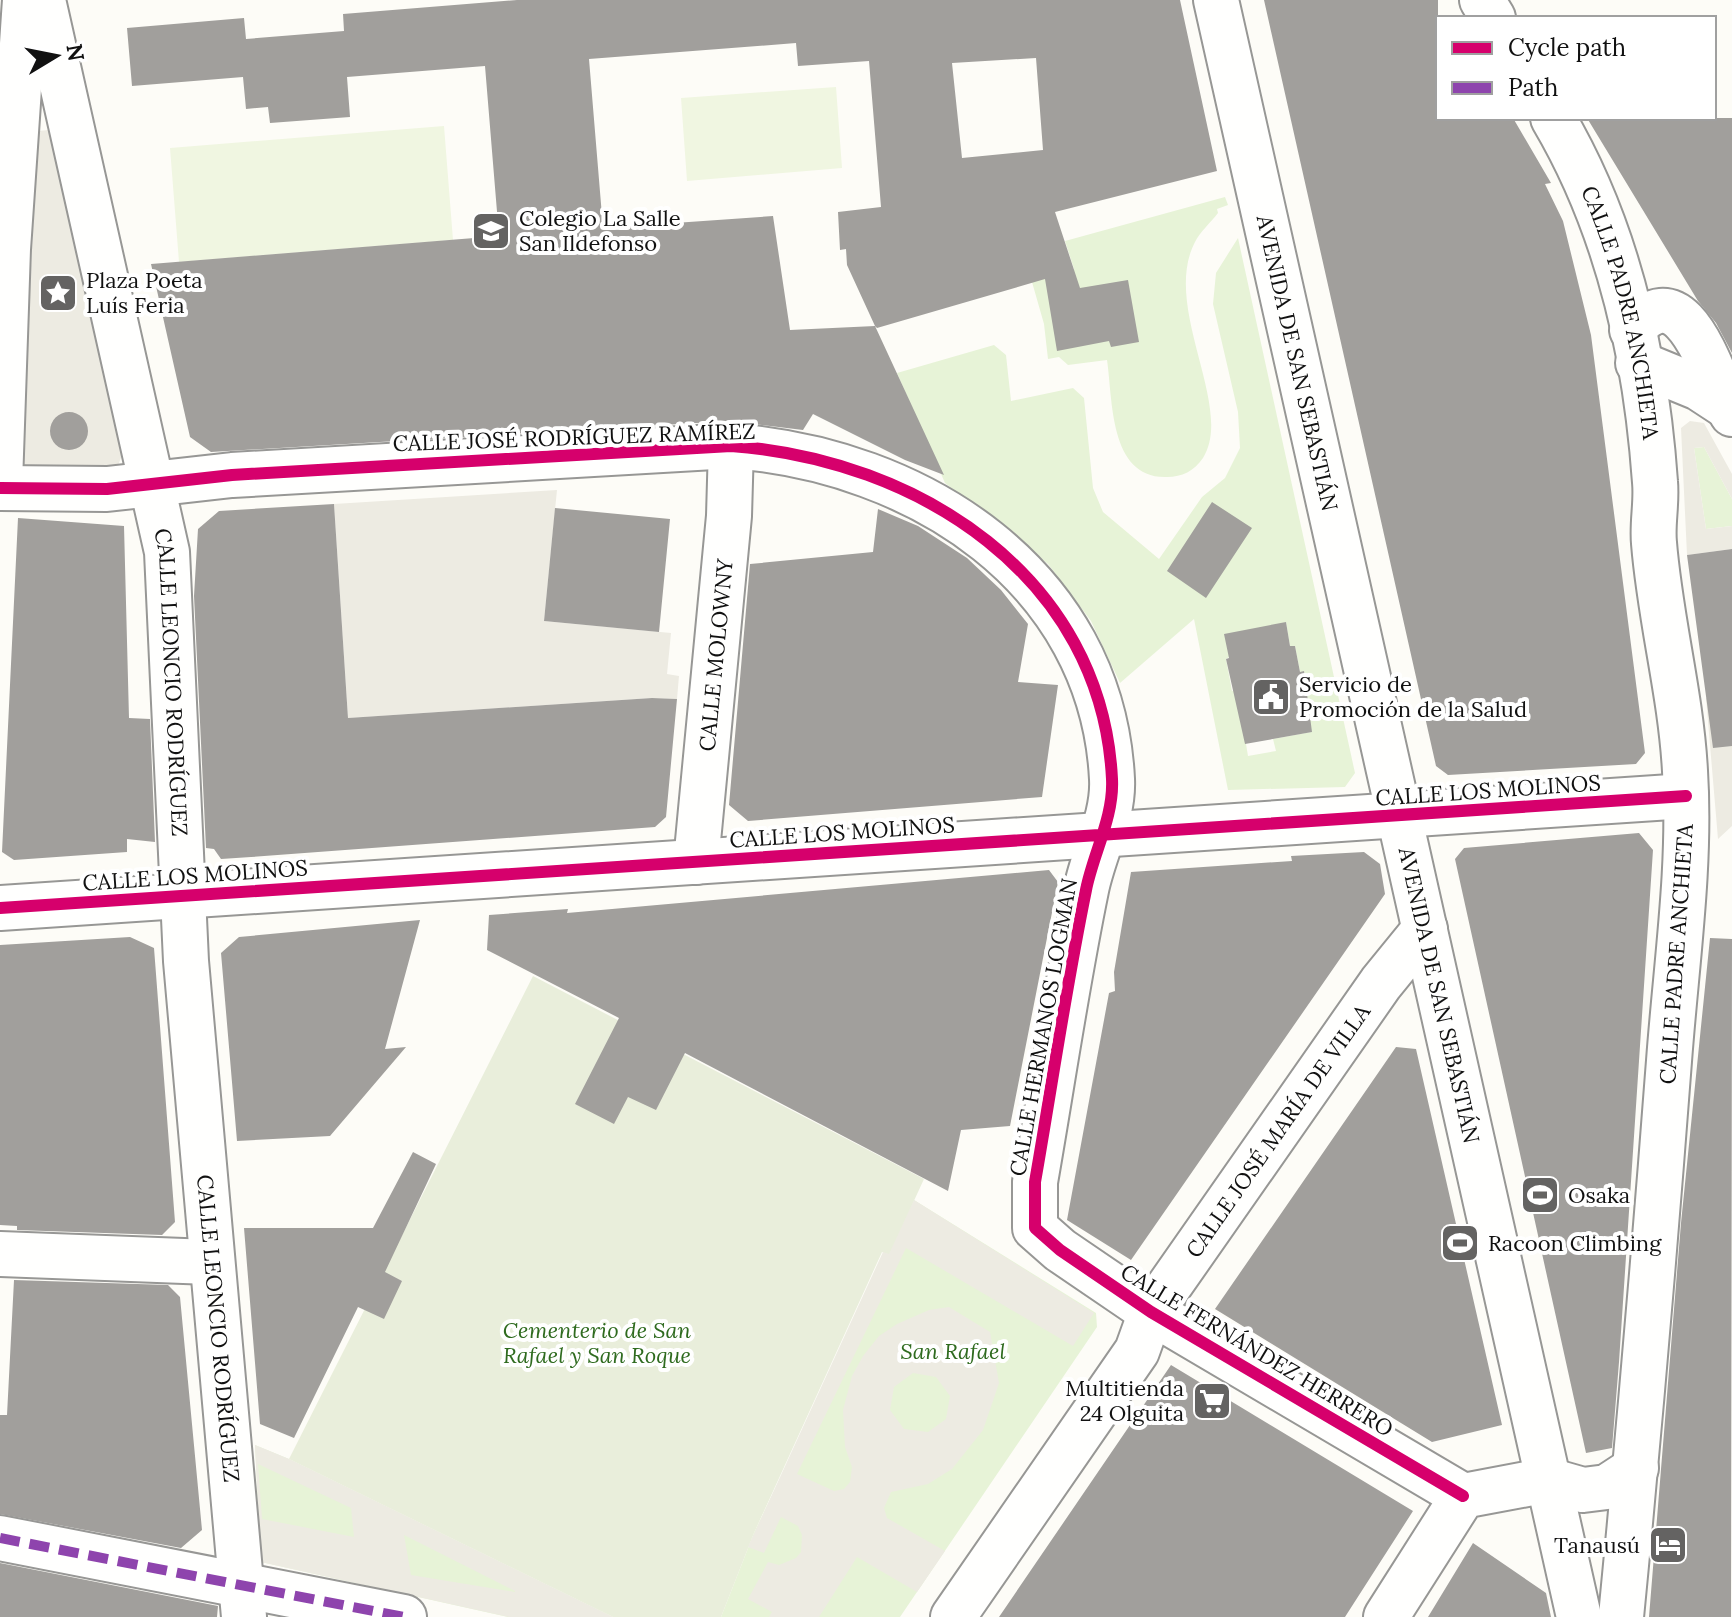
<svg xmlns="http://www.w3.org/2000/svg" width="1732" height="1617" font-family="Lora,serif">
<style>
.green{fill:#e7f3d7;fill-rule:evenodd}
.cemetery{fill:#e9eedb}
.pitch{fill:#f0f6e1}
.plaza{fill:#edebe2;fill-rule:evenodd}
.building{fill:#a19f9c;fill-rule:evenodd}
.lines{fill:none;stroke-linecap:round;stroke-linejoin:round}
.minor-casing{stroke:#979795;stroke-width:48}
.minor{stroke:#fffffe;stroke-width:44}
.quiet{stroke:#8e44ad;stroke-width:10;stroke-dasharray:20 10;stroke-linecap:butt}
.cycleway-casing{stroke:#fff;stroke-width:17}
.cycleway{stroke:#d6006c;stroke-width:12}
.labels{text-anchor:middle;stroke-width:8;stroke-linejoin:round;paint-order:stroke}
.poi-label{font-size:22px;fill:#111;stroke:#fff;text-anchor:start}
.street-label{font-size:22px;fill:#111;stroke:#fff}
.park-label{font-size:22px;font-style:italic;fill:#2f6b1f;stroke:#fff}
</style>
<rect width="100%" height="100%" fill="#fdfcf7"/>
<!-- green -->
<path class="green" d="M1225,197l3,8 -11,4 1,4c-7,9 -18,19 -23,29 -34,65 40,165 8,216 -9,13 -21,19 -36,19 -58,2 -54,-77 -60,-117l-39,5 -9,-8 -11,2 -4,-35 -12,-42 42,-13 -9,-28z
M1238,238l117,535 -10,14 -117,3 -34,-171 -74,64 -29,-62 -43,-57 -103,-81 -48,-110 97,-28 12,10 5,46 62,-13 11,10 9,90 10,24 56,47 43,-62 23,-19 15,-30 -2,-36 -25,-108 3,-31zM1286,622l4,24h5l5,26h4l7,60 -38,7 3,12 -28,5 -11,-66 -5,1 -6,-32z
M1704,447l28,52v27l-26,3 -12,-81z
M914,1200l182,113 1,14 -197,290h-179l33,-84z
M255,1445l34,14 324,158h-105l-247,-55z"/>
<!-- cemetery -->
<path class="cemetery" d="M533,976l391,203 -35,76 -7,-3 -128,281 -33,84h-108l-324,-158z"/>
<!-- pitch -->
<path class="pitch" d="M836,87l6,81 -155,13 -6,-83z
M444,126l9,114 -274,22 -9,-114z"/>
<!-- plaza -->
<path class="plaza" d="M49,130l73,325 -5,13 -94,-1 -2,-5 17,-331z
M1690,421l14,2 28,51v25l-28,-52 -10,1 12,81 26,-3v23l-45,6 -6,-127z
M557,490l-13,131 127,12 -4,41 12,2 -2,23 -25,-1 -304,20 -14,-214z
M1732,695v131l-14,13 -12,-141z
M914,1200l180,113 -21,33 -167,-98 -109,226 37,17 10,-2 6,-7 2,-15 -7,-20 -2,-37 9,-34 11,-20 16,-20 18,-12 32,-14 20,-3 41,25 9,51 -4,12 -12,35 -31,39 -24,15 -37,8 -7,16 3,10 58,33 -28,41 -60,-35 -38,60h-50l3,-5 -24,-13 20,-37 11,3 17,-7 5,-6 1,-17 -4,-9 -17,-9 -17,36 -16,-6 135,-295 6,2zM913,1373l23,4 14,19 -4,23 -18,13 -24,-3 -14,-19 4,-23z
M255,1445l34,14 324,158h-104l-248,-55zM258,1464l93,44 3,29 -92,-18zM404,1535l111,56v1l-104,-17z"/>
<!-- building -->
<path class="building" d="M517,0h663l37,171 -162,41 25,76 48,-8 11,62 -28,5 -2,-6 -52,10 -12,-72 -168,49 -2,-2 69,149 -39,-15 -92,-46 -10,16 -73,-9 -519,31 -21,-15 -39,-173 348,-28 -14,-170 -138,11 3,40 -80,6 -2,-16 -22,2 -3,-32 -111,9 -5,-58 117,-10 2,21 98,-8 -1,-17zM796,43l2,23 71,-5 12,146 -43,5 2,38 6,-1 1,16 28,61 -85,4 -17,-114 -170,12 -14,-169zM1036,58l7,92 -81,8 -10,-95z
M1264,0h174v118h75l38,65 -6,1 18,37 28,114 54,418 -9,11 -188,11 -12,-9z
M1587,118h145v235l-16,-30 -18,-22z
M50 431a19 19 0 1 1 38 0a19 19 0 1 1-38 0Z
M1212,502l40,26 -46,70 -39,-27z
M334,504l14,214 304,-20 25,1 -11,118 -11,10 -404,30 -30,2 -7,-10 -8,-1 -12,-252 4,-67 21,-18z
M555,508l115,11 -11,113 -115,-11z
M878,509l40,17 49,32 34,32 27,34 -10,58 40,3 -16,112 -294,24 -19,-16 21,-241 123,-12z
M18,518l106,8 5,192 21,1 5,123 -28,-3v13l-113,8 -12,-8z
M1732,549v197l-19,2 -26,-193z
M1286,622l4,24h5l5,26 4,-1 8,61 -67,12 -19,-85 3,-1 -5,-24z
M1639,833l14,17 -34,512 -7,86 -26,5 -131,-594 9,-11z
M1364,852l16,12 5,30 -254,366 -64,-40 42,-227 6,-2 -1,-19 17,-100 161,-11 -1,-5z
M1049,870l9,12 -48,244 -49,4 -13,61 -263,-138 -29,57 -28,-13 -14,27 -39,-20 44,-86 -132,-68 2,-35 79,-6 -1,4z
M420,920l-35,129 21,-2 -76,89 -93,5 -16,-188 18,-16z
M130,937l24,11 21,274 -13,13 -145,-5v-4l-17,-1v-280z
M1710,938l22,1 -1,678h-82l32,-394z
M1396,1047l20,2 86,376 -70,17 -217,-133z
M413,1152l23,12 -51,108 17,9 -18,38 -26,-12 -64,131 -34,-14 -16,-196h129z
M14,1280l154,5 12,12 22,233 -21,18 -181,-34v-99h7z
M1171,1365l242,146 -68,106h-346z
M1473,1543l73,50 5,24h-123z
M0,1563l218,43 -1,11h-217z"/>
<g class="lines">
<defs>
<g id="minor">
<path id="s1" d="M43,0l124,552 19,409 58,656"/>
<path id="s2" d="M1216,0l363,1617"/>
<path d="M1482,0l11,18"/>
<path id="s3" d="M1553,118c65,110 93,237 102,364 2,21 -3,41 -1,61 6,76 27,152 31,228 6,96 -9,194 -16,290 -14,185 -30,371 -48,556"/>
<path d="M1632,330c53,-64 80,49 100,84"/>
<path d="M1638,363l61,25 29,19"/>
<path d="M0,483l8,-234 17,-249"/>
<path d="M0,488l107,1 125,-14 499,-29c186,13 371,130 381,333 2,38 -19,75 -26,111 -20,97 -34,195 -51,292v46l25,22 91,62 312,184"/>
<path id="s4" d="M696,862l33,-346 2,-70"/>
<path d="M0,908l1686,-112"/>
<path d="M0,1254l210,8"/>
<path d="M0,1538l404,79"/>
<path id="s5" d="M953,1617l184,-266 14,-39 230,-329 44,-54"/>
<path d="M1386,1617l77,-121 85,-16 35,10 24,-3 29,-19"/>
</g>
</defs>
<!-- minor casing -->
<use href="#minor" class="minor-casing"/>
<!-- minor -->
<use href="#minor" class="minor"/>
<!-- quiet -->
<path class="quiet" d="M0,1538l404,79"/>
<defs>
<path id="cycleway" d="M0,488l107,1 125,-14 499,-29c186,13 371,130 381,333 2,38 -19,75 -26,111 -20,97 -34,195 -51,292v46l25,22 91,62 312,184
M0,908l1686,-112"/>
</defs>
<!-- cycleway casing -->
<use href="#cycleway" class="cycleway-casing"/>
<!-- cycleway -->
<use href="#cycleway" class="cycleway"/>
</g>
<!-- icons -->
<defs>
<symbol id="school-square" viewBox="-11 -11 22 22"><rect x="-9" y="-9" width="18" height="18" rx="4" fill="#646362" stroke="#fff"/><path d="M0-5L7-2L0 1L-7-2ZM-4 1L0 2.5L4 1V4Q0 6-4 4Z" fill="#fff"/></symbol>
<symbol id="sight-square" viewBox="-11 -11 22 22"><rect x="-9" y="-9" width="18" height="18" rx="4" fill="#646362" stroke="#fff"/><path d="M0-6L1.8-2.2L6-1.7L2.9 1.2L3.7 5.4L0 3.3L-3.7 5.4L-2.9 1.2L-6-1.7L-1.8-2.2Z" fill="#fff"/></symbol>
<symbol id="civic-square" viewBox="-11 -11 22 22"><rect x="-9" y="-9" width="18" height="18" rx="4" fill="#646362" stroke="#fff"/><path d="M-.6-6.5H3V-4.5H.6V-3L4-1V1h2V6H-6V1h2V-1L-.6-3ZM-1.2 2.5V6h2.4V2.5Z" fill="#fff"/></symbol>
<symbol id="stadium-square" viewBox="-11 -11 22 22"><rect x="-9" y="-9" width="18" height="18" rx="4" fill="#646362" stroke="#fff"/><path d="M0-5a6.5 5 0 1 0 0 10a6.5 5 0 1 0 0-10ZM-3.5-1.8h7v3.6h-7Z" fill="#fff"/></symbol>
<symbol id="supermarket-square" viewBox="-11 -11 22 22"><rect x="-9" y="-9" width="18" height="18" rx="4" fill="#646362" stroke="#fff"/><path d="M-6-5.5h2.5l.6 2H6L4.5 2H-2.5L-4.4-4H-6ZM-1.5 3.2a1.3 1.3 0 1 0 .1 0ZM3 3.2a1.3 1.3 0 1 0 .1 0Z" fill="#fff"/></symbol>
<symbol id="hotel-square" viewBox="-11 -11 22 22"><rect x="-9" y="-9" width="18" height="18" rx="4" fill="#646362" stroke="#fff"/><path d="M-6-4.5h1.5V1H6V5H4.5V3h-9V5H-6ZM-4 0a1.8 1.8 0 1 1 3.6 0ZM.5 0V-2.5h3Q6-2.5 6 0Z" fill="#fff"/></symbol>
</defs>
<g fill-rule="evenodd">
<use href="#school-square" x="469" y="209" width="44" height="44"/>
<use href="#sight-square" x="36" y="271" width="44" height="44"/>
<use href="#civic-square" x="1249" y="675" width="44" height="44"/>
<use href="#stadium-square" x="1518" y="1173" width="44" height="44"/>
<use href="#stadium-square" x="1438" y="1221" width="44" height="44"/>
<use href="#supermarket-square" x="1190" y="1379" width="44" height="44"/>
<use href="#hotel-square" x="1646" y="1523" width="44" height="44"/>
</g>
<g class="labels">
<!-- poi labels -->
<g class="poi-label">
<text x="519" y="226">Colegio La Salle<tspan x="519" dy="25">San Ildefonso</tspan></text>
<text x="86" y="288">Plaza Poeta<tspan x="86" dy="25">Luís Feria</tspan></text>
<text x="1299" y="692">Servicio de<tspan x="1299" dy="25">Promoción de la Salud</tspan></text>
<text x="1568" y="1203">Osaka</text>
<text x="1488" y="1251">Racoon Climbing</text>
<text x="1184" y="1396" text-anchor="end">Multitienda<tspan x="1184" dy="25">24 Olguita</tspan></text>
<text x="1640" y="1553" text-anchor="end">Tanausú</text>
</g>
<!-- street labels -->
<g class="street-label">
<text dy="8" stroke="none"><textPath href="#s3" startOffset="208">CALLE PADRE ANCHIETA</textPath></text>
<text dy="8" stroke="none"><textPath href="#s2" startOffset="372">AVENIDA DE SAN SEBASTIÁN</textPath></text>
<text transform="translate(574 437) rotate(-2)" y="8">CALLE JOSÉ RODRÍGUEZ RAMÍREZ</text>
<text dy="8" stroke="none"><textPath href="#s4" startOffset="208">CALLE MOLOWNY</textPath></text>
<text dy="8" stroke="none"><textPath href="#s1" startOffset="696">CALLE LEONCIO RODRÍGUEZ</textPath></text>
<text transform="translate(1488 790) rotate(-4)" y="8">CALLE LOS MOLINOS</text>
<text transform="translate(842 832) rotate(-4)" y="8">CALLE LOS MOLINOS</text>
<text transform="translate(195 875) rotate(-4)" y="8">CALLE LOS MOLINOS</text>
<text transform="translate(1676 954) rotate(-86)" y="8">CALLE PADRE ANCHIETA</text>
<text dy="8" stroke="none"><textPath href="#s2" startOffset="1020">AVENIDA DE SAN SEBASTIÁN</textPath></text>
<text transform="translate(1043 1027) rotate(-80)" y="8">CALLE HERMANOS LOGMAN</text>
<text dy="8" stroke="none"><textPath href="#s5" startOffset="586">CALLE JOSÉ MARÍA DE VILLA</textPath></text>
<text dy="8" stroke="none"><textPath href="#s1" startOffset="1344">CALLE LEONCIO RODRÍGUEZ</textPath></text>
<text transform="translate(1257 1350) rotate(31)" y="8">CALLE FERNÁNDEZ HERRERO</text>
</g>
<!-- park labels -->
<g class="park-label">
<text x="597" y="1338">Cementerio de San<tspan x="597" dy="25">Rafael y San Roque</tspan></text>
<text x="953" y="1359">San Rafael</text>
</g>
</g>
<!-- legend -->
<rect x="1436" y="16" width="280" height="104" fill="#ffffff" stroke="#a0a0a0" stroke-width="2"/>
<rect x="1452" y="42" width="40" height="12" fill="#d6006c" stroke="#a0a0a0" stroke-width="2"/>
<text x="1508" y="56" font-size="24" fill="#111111">Cycle path</text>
<rect x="1452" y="82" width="40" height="12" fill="#8e44ad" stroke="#a0a0a0" stroke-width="2"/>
<text x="1508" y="96" font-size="24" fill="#111111">Path</text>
<!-- north arrow -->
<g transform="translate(56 56) rotate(80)" stroke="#ffffff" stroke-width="6" paint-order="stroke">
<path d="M0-6L14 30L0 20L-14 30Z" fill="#111111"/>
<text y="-12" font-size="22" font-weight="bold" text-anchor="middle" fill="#111111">N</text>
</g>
</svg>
